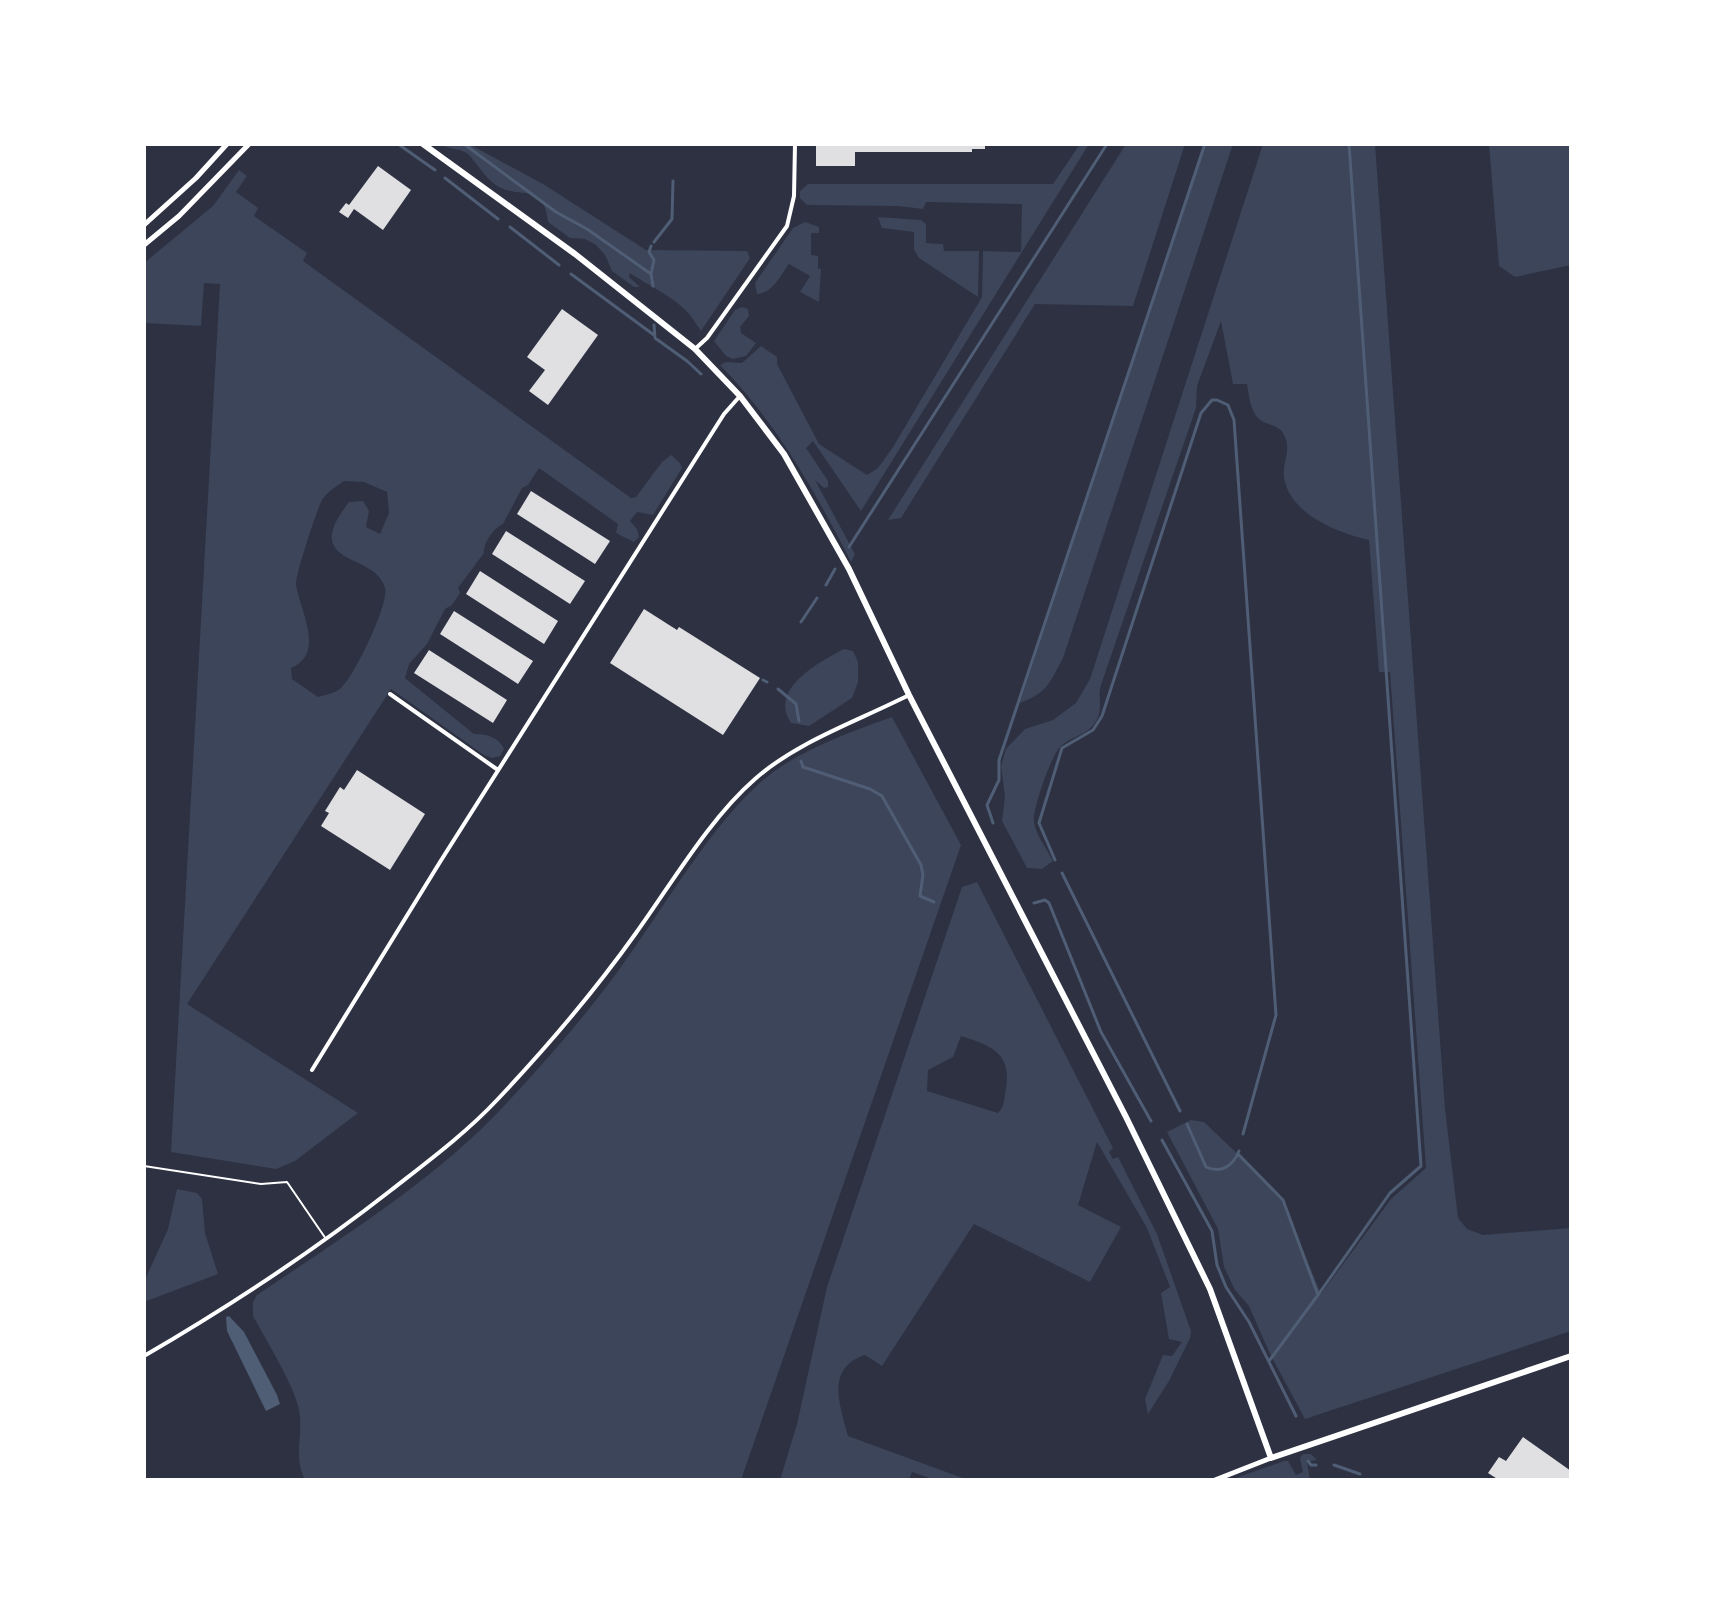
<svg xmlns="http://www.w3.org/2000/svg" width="1715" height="1624" font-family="'Source Sans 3',sans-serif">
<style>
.green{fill:#3c4559;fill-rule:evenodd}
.water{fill:#4f5d75}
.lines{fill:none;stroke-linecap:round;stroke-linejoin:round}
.stream{stroke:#4f5d75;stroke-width:3}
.building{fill:#e0e0e3}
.service{stroke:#fff;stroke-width:2}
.minor{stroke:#fff;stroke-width:4}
.tertiary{stroke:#fff;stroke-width:5}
.secondary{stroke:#fff;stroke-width:6}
</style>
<rect width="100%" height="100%" fill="#2d3142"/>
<!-- green -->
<path class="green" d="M441,144h28l74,40 103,66 101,1 3,7 -49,73c-4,-5 -7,-11 -11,-16 -14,-17 -41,-29 -60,-42l-1,4 11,10h-6l-22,-16 -7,-16 -9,-10 -11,-6 -15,-1 -22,-16c-4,-40 -26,-23 -49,-35 -14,-8 -19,-20 -30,-32 -8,-8 -19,-4 -28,-11z
M1080,144h9l-228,367 -48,-70 -7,7 22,33v6l-4,1 -9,-8 40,74 -4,8c-36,-71 -75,-140 -131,-197l6,-3 16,1 19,-17 16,11v7l42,80 48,31 11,-7 15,-21 89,-150 1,-46 38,1 1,-48 -96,-2 -3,7 -25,-3 -91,-1 -7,-7v-7l8,-7h245z
M1126,144h59l-52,162 -98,-2 -134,214 -13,2z
M1203,144h30l-170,514c-14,26 -15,34 -43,45z
M1263,144h112l70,965 13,109 9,11 16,6 88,-7v103l-266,88 -35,-65 -21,-48 -14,-16 -11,-23 -6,-38 -51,-97 24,-12 13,2 40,38 38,40 39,94 70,-95 35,-31 -36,-496h-11l-10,-132c-31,-7 -80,-26 -85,-63 -2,-14 8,-27 0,-42 -5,-11 -17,-9 -25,-16 -9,-8 -10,-24 -12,-35h-14l-12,-63 -24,65 -1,22 -95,277c-4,12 3,23 -5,36 -8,14 -24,15 -35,25 -9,7 -29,64 -27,76 2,13 13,27 19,39l-11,8 -15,-1 -25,-47 3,-24 -4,-31 5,-17 19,-20 28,-9 23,-17 14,-24z
M1489,144h82v121l-56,12 -16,-11z
M239,170l8,6 -11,16 22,16 -4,8 53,37 -4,8 328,237 5,-1 26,-35 9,-7 9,8 2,5 -29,47 -16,-3 -7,9 7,8 2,8 -5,5 -18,-9 2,-9 -79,-56 -11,17 -6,3 -19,36c-9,4 -20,19 -19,29l-26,35 2,5 -8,12 -7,4 -18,35 -18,20 -4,14 69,56c12,0 25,3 30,15l-4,7 -8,2 -8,-3 -93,-66 -204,315 171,109 -63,48 -19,8 -105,-17 49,-868 -16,-1 -3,43 -56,-3 -1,14v-74l69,-57zM344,481l20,1 23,10 2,21 -9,21 -14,-7 3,-16 -6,-10 -14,1c-8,11 -23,30 -15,44 9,17 44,17 51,42 4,17 -31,88 -44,100 -5,5 -16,7 -23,9l-26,-18 -1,-11c35,-14 9,-58 5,-83 -1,-9 20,-72 25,-83 4,-9 16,-16 23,-21z
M878,217l43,3 5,4v19l17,1 1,7h35l-1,46 -59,-39 -5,-8v-18l-32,-4z
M805,222l14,5v6h-8v22l7,1v13h3l-2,33 -19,-10 10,-16 -21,-12c-9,12 -16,29 -32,30l-2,-11 38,-55z
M742,307l6,2 1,7 -9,11 1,6 15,10 -10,13 -13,3 -7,-3 -12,-15 21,-31z
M844,649l9,2 5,11v20l-6,16 -43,28 -18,-3c-23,-34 28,-61 53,-74z
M892,717l69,128 -220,635h-436c-13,-25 0,-48 -7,-74 -6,-24 -32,-66 -45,-90v-14l4,-7c84,-57 175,-113 245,-187 46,-49 90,-99 128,-154 39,-55 82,-129 132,-173 36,-31 86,-48 130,-64z
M977,882l136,266 -4,4 4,7 5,-2 39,77 34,97 -1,7 -21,43 -21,33 -3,-15 18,-44 9,1 10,-14 -13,-3 -8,-46 9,-6 -23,-59 -50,-86 -19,63 43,22 -31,55 -116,-58 -92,142 -17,-11c-40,13 -25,50 -17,81l120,44h-33l-23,-8 -3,8h-129l17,-56 30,-137 135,-400zM961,1036c29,9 51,17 45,52 -2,10 -1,18 -8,25l-71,-22 1,-21 25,-13z
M177,1189l20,4 5,6 3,34 13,41 -74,28v-20l24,-53z
M1303,1454h8l6,6 -10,2 3,18h-80l54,-19h4l8,14 7,-3 -3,-14z"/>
<!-- water -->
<path class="water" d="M229,1316l15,16 33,63 3,9 -14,7 -39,-80 -1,-14z"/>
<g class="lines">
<!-- stream -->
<path class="stream" d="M398,144l37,26
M464,144l92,68 31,17 64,45
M445,178l53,41
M510,227l49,38
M654,242l18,-23 1,-38
M651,246l-2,6 5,8 -3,14 2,12
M571,274l83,61
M654,325l1,13 32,23 14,13
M849,547l258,-403
M826,585l9,-16
M801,622l16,-24
M763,680l4,2
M778,689l18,15 3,17
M801,761l2,6 67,22 12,7 39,69 2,10 -3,21 14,6
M993,823l-6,-18 12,-25v-20l206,-616
M1055,860l-16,-37 23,-75 31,-18 9,-14 99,-303 11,-13h5l11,5 6,15 42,595 -33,119
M1062,873l118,238
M1034,903l11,-3 4,3 52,129 50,89
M1187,1124l19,43c15,7 27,-1 33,-16
M1162,1140l50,91 5,34 9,22 23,35 47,94
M1238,1154l45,46 35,95 -49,66
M1318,1295l72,-102 31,-27 -72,-1022
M1308,1461l3,4h5
M1334,1465l26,9"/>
</g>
<!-- building -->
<path class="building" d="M816,144h169v5h-13v3h-117v14h-39z
M378,166l33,24 -28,40 -29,-21 -6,9 -9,-6 7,-9 3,2z
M562,309l36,26 -50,70 -19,-14 16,-21 -18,-13z
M531,491l79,50 -15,23 -78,-50z
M506,531l79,50 -15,23 -78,-50z
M480,571l78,50 -14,23 -78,-50z
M644,609l33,21 2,-3 81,51 -37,57 -113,-72z
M454,611l79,50 -15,23 -78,-50z
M429,650l78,50 -14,23 -79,-50z
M357,770l68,44 -35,56 -69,-44 8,-13 -4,-2 15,-24 4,3z
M1523,1437l48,34v9h-72l-11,-7 11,-16 7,4z"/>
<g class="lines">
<!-- service -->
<path class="service" d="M144,1166l117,18 26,-2 39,57"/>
<!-- minor -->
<path class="minor" d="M695,349l12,-11 80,-112 7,-30 1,-52
M390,694l108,76
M312,1070l128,-208 284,-448 16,-18
M144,1356c86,-50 168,-104 246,-165 37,-29 75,-57 107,-91 50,-53 97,-108 139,-167 36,-50 74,-115 119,-154 43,-38 103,-58 154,-84"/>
<!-- tertiary -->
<path class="tertiary" d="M144,225l52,-47 31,-34
M144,245l35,-29 70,-72
M1215,1480l56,-22"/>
<!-- secondary -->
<path class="secondary" d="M423,144l152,110 120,95 45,47 44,58 65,115 60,126 217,422 84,172 61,169 300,-102"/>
</g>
<!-- border -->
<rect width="1715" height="1624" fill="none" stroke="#ffffff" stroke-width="292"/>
</svg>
